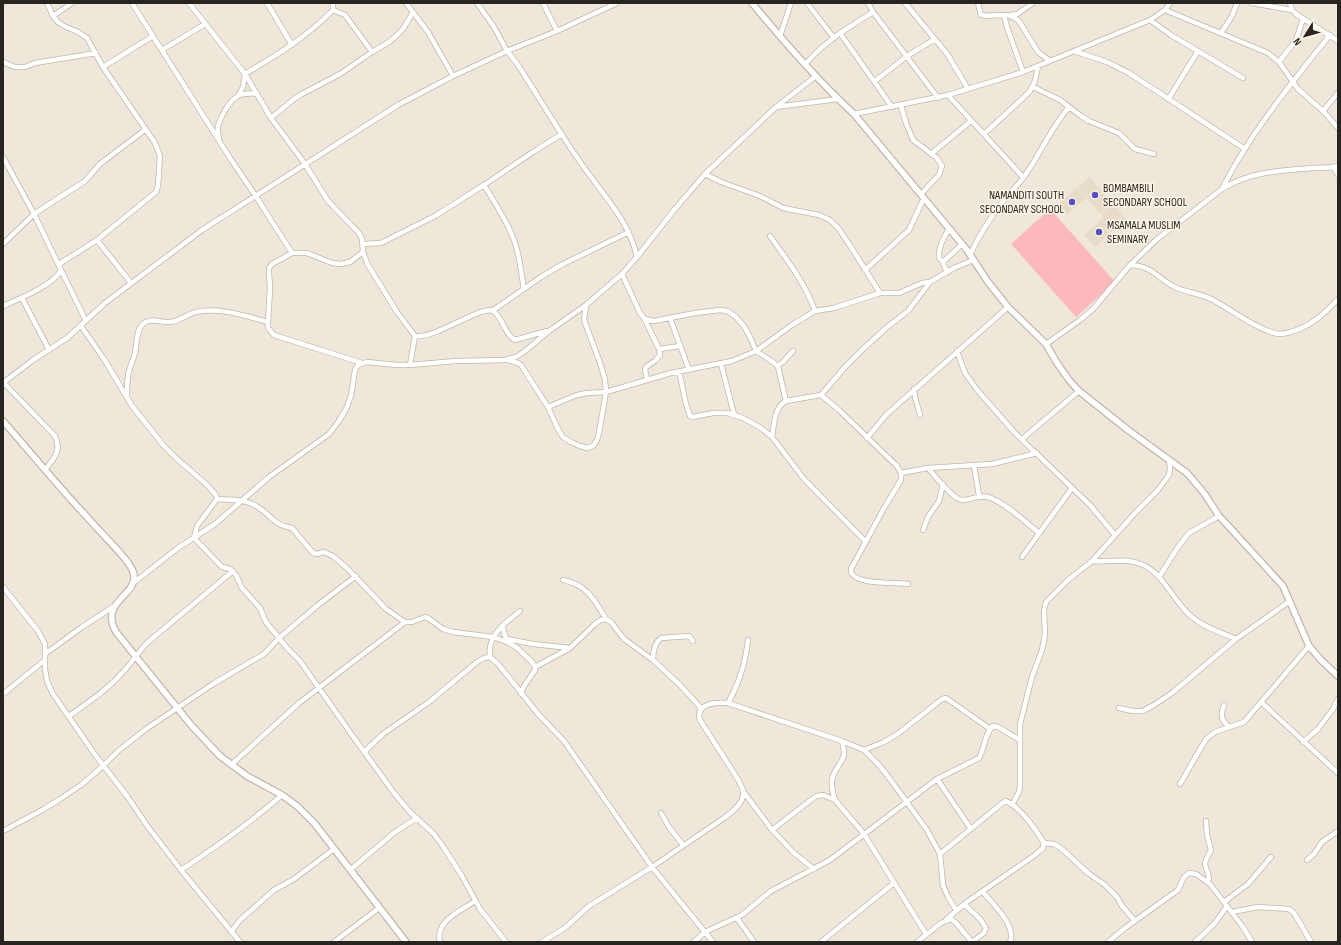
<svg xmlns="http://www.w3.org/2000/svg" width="1341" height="945" font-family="'Sofia Sans Condensed',sans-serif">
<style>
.built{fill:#e8dcc8}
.green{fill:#fcb9bb}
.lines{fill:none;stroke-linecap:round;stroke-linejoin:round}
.minor-casing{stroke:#bfb7aa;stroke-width:6}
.tertiary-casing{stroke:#bfb7aa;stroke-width:8}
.minor{stroke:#fff;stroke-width:4.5}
.tertiary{stroke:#fff;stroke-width:5.5}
.poi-dot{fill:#5350c7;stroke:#fcf4e6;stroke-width:1.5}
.labels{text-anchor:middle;stroke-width:3;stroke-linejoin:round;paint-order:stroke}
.poi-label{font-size:12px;fill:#282520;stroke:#fcf4e6;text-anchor:start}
</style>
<rect width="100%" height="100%" fill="#efe7d9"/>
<!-- built -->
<path class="built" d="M1090,177l22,27 -12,10 -22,-27z
M1077,188l9,10 -20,17 -9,-10z
M1113,204l13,15 -31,28 -11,-12 19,-17 -2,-3z"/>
<!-- green -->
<path class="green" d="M1050,209l65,73 -39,35 -65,-73z"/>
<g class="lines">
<defs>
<path id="minor" d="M47,3l6,13 5,6 6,4 14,6 9,6 16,29 52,76 5,13 -2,30 -2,6 -59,48 -38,24
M132,3l98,155 25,37 37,58
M189,3l56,71 26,44 34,46 23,37 31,32 3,6 1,13 5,13 29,47 18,24c21,3 66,-31 78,-25 10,6 11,23 22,29l32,-9
M267,3l25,42
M406,3l22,29 25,44
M477,3l17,24 13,24 11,14c22,34 42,69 65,101 21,30 46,55 54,91
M543,3l14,28
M807,3l27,35
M868,3l5,9 65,86
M905,3l43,52 20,34
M978,3l3,12c15,3 26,-5 38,6l19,31 12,9
M1251,3l41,7
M1290,3l2,7 4,4 42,27
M333,10l12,5 27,37
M1165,10l103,43 11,9 19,27 25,22 15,17
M1004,15l3,12 16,45
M1010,15l7,-1 16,-11
M53,16l19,-13
M1150,20l21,15 72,43
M840,33l52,74
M1221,33l11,-17 5,-13
M780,36l11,-33
M162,50l43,-26
M1074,51l33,11 22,11 116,76
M3,62l12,5h10l10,-4 61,-10
M1279,62l17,-22 7,-21
M805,64l16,-16 19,-15 33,-21
M103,67l50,-31
M875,81l32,-25 28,-17
M1033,87l27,13 21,16 8,5 30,12 16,16 19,5
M948,95l75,82
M238,96l5,-9 2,-13c32,-19 63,-38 88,-64v-7
M1169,98l29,-47
M901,106l5,17 7,17 24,18 5,8 -3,9 -18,19
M776,107l62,-8
M1323,111l15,-18
M854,114l94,-19 75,-23 127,-52 15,-10 5,-7
M271,118l23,-19 8,-5 38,-20 32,-22 17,-10 7,-6 7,-7 10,-17
M984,134l39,-36 7,-7 5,-10 3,-15
M219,138c-1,-4 -2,-8 -1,-12 3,-10 11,-25 20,-30 5,-3 13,-2 19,-3
M931,154l40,-33
M3,157l31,57 27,56c-7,15 -42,29 -58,36
M1334,167l4,8
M705,174l16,8 39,14 23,12 36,7 11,5 9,9 10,15 31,49
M484,185c11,18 23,36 30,55 6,16 7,33 10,49
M1222,189c27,-54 70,-107 108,-154
M770,236c17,24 35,47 45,75
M97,240l34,43
M3,244l31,-30 51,-33 15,-17 46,-35
M363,244l18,-1 54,-27 49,-31 49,-33 29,-18
M970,255c9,-20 20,-37 34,-55 6,-8 14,-15 20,-23 16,-23 27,-49 45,-70
M943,262l-4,-4c-1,-11 5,-21 10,-29
M1130,265c22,1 25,11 43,21 13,7 27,7 40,14 17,9 48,32 66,34 3,0 8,-1 12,-2 20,-6 33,-18 47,-33
M61,270l25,51
M865,270l44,-40 15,-32
M948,272l-4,-6 -1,-4 19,-18
M622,274l18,39 4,5 5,2 5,1 41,-8 25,-3 7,1 8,5 9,10 7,13 5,12 17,11 5,5 8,34
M22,298l27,52
M492,311l49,-34 22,-13 66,-32
M644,318l15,31 1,6 -4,5 -10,7 -1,3 2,9
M670,318l19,52
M81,326l23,33 28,47 32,40 12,12 31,27 9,10 1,4 -20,27 -3,12 28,29 8,2 6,6 6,13 18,20 6,14 21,26 13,13 52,74 42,58 16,19 24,22 10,14 18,28 18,33 26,33
M1046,344l34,-24 13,-11 37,-44 26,-25 66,-51c29,-18 58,-18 91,-21 8,0 17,0 25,-2
M659,349l21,-3
M957,351l8,22 13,18 37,42 75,72 25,30
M508,360l10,3 3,2 27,42 10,22 5,8 8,5 9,4 7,2 6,-2 4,-6 2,-7 7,-41 -1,-13 -6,-19 -15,-40 2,-15
M362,363l-88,-28 -6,-7v-6l2,-33 -1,-17v-4l3,-4 20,-11h15l25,10 9,1 9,-2 13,-10
M721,364l13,50
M410,365l5,-29
M777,366l6,-4 10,-11
M679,371l7,33 4,12 3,1 20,-4h14l16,5 18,10 11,9 32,42 62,63
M3,382l52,54c7,15 -1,22 -10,34
M3,383l30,-23 34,-22 38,-35 97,-73 196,-125 55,-29 54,-25 50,-20 60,-28
M914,389l1,8 5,18
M821,395l24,-28 17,-17 24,-22 22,-17 22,-29 24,-14 19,-8
M127,397c0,-7 0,-14 1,-21 1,-8 5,-15 7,-23 2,-9 1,-23 8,-29 8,-7 19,-1 27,-2 10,-1 17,-8 26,-10 24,-5 49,4 72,10
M548,407l29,-12 10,-2 19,-1 65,-19 61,-12 24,-10 36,-26 23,-14 19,-3 46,-15h19l23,-10 8,-1
M772,437c2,-12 2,-30 14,-36l35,-6 18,15 58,56 4,7v7l-18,30 -32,59v3c5,13 43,10 57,12
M867,438l19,-23 122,-108
M1022,439l57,-48
M974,465l5,31
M928,468c7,8 27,34 36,32 9,-1 15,-5 24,-3 15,4 39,26 51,36
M901,473l27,-5 64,-4 45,-11
M217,499c13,1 28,0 39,7 15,8 16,19 36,22l21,25 4,1 7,-2 9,4 15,13 38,40 10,7 9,6h7l13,-5 3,1 15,11 10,3 40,5 14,5 9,5 16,15 3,5v3l-11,16 -3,8
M923,530l5,-13 11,-16 4,-17
M1022,557l50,-69
M1092,561c16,1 35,-3 49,3 24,10 32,38 51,53 12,11 29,15 44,22
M1159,577l19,-30 11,-14 30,-17
M563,580c24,5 31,19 43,39
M132,584l46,-36 37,-24 54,-47 60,-43 10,-13 7,-12 5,-13 4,-26 3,-5 9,-3 30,3h13l46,-4 49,-1 11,-3 9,-6 24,-20 37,-26 36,-31 15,-17 38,-48 30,-35 71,-67 40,-31
M3,587l35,44 7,13v25l2,12 6,13 43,62 31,40 21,31 33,43 59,72
M502,626l5,16
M507,639l26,5 37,4
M45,654l37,-27 34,-22
M490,657c-3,-22 15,-34 30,-46
M653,660c0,-8 1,-17 8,-22l28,-2 4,5
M535,667l35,-19 24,-23 6,-5 6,-1 5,3 13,17 29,21 26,24 22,24
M3,694l42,-34
M1261,702l77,71
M728,703c12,-22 17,-39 20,-63
M1224,705c-4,10 -3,16 6,22
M1119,708l13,3h11l11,-6 18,-12 64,-54 54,-38
M69,716c18,-13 38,-26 53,-43 10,-10 16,-21 26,-31l85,-71
M1303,742l15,-13 15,-20 5,-10
M864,750l20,-8 15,-9 43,-34 4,-1 44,31
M364,752l19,-18 46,-32 48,-40 7,-4 6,-1 8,7 41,51 25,26 88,126 61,75
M231,765l68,-62 106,-81
M937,779l34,50
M1180,784l26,-45 9,-7 29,-10 65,-76
M743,791l29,39 22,23 20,16
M835,800c-2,-7 -4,-13 -3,-20 1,-10 11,-17 12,-26 0,-5 -1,-9 -2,-13
M1012,805l7,-13 1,-6v-62l12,-47 10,-27 3,-16 -1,-23 2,-9 22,-22 24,-19 44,-49 22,-22 11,-15 1,-6 -1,-9
M661,813l8,14 14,18
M1206,821l1,14 4,15c-2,5 -5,8 -6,13 0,8 6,10 3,19
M772,830l44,-34 7,-1 12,5 29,34 62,100
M3,831l41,-22 16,-10 21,-14 22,-19 15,-15 28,-22 67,-45 51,-30 15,-16 39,-33 38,-29
M1044,843l10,1 8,5 26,24 17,12 12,12 5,9 13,15
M940,854l65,-53c14,4 32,30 39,42l-1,5 -8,7 -71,49 -18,16
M1307,860l7,-6 8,-12 16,-11
M181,870c35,-23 69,-47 101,-75
M350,870l45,-38 22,-14
M983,892c9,11 34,34 27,50
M1224,902l24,-18 23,-27
M964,904l16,15 6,9 -2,5 -12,9
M1232,912l26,-5 31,2 5,4 17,29
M737,918l17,24
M231,932l9,-12 34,-30 20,-11 40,-30
M334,942l45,-34
M440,942c-1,-4 -1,-9 1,-13 3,-11 24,-21 34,-28
M542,942l24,-15 23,-21 63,-39 72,-49c8,-6 22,-16 19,-28 -1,-3 -3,-6 -4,-9l-39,-61c-5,-17 16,-18 28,-17l114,38 22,9 14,14 9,11 40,55 13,24 3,31 5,12 8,13
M694,942l11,-10 37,-17 29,-24 59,-31 107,-81 42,-21c6,-10 5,-24 14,-32l5,1 22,13
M821,942l73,-59
M917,942l24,-19 10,-4 5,4 16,19
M1108,942l17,-14 53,-38 6,-13 5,-4 7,1 14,10 33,43 9,15
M1195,942l20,-19 12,-17"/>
<path id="tertiary" d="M752,3c32,39 65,77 102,111l113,136 21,32 20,25 38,37 11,19 12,17 10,11 49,39 59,43 17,20 15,23 13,14 51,56 26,60 12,14 17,16
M3,421c28,32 55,65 84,96 13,15 27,28 39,43 3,4 8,10 8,16 2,20 -35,26 -18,56l75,93 29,31 27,20 35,19 15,11 18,18 91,118"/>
</defs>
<!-- minor casing -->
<use href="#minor" class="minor-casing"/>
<!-- tertiary casing -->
<use href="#tertiary" class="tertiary-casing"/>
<!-- minor -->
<use href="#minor" class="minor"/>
<!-- tertiary -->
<use href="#tertiary" class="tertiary"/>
</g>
<!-- markers -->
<g class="poi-dot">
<circle cx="1095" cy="195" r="4"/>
<circle cx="1072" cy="202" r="4"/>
<circle cx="1099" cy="232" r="4"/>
</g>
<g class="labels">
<!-- poi labels -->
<g class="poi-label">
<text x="1103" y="192">BOMBAMBILI<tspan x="1103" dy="14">SECONDARY SCHOOL</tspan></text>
<text x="1064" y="199" text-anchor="end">NAMANDITI SOUTH<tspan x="1064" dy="14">SECONDARY SCHOOL</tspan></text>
<text x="1107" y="229">MSAMALA MUSLIM<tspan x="1107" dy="14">SEMINARY</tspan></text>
</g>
</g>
<!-- border -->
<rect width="1341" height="945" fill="none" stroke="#282520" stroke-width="8"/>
<!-- north arrow -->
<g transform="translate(1305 36) rotate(233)" stroke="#fcf4e6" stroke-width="3" paint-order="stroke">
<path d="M0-3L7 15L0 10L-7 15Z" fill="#282520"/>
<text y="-6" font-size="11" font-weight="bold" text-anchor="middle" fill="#282520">N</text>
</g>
</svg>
